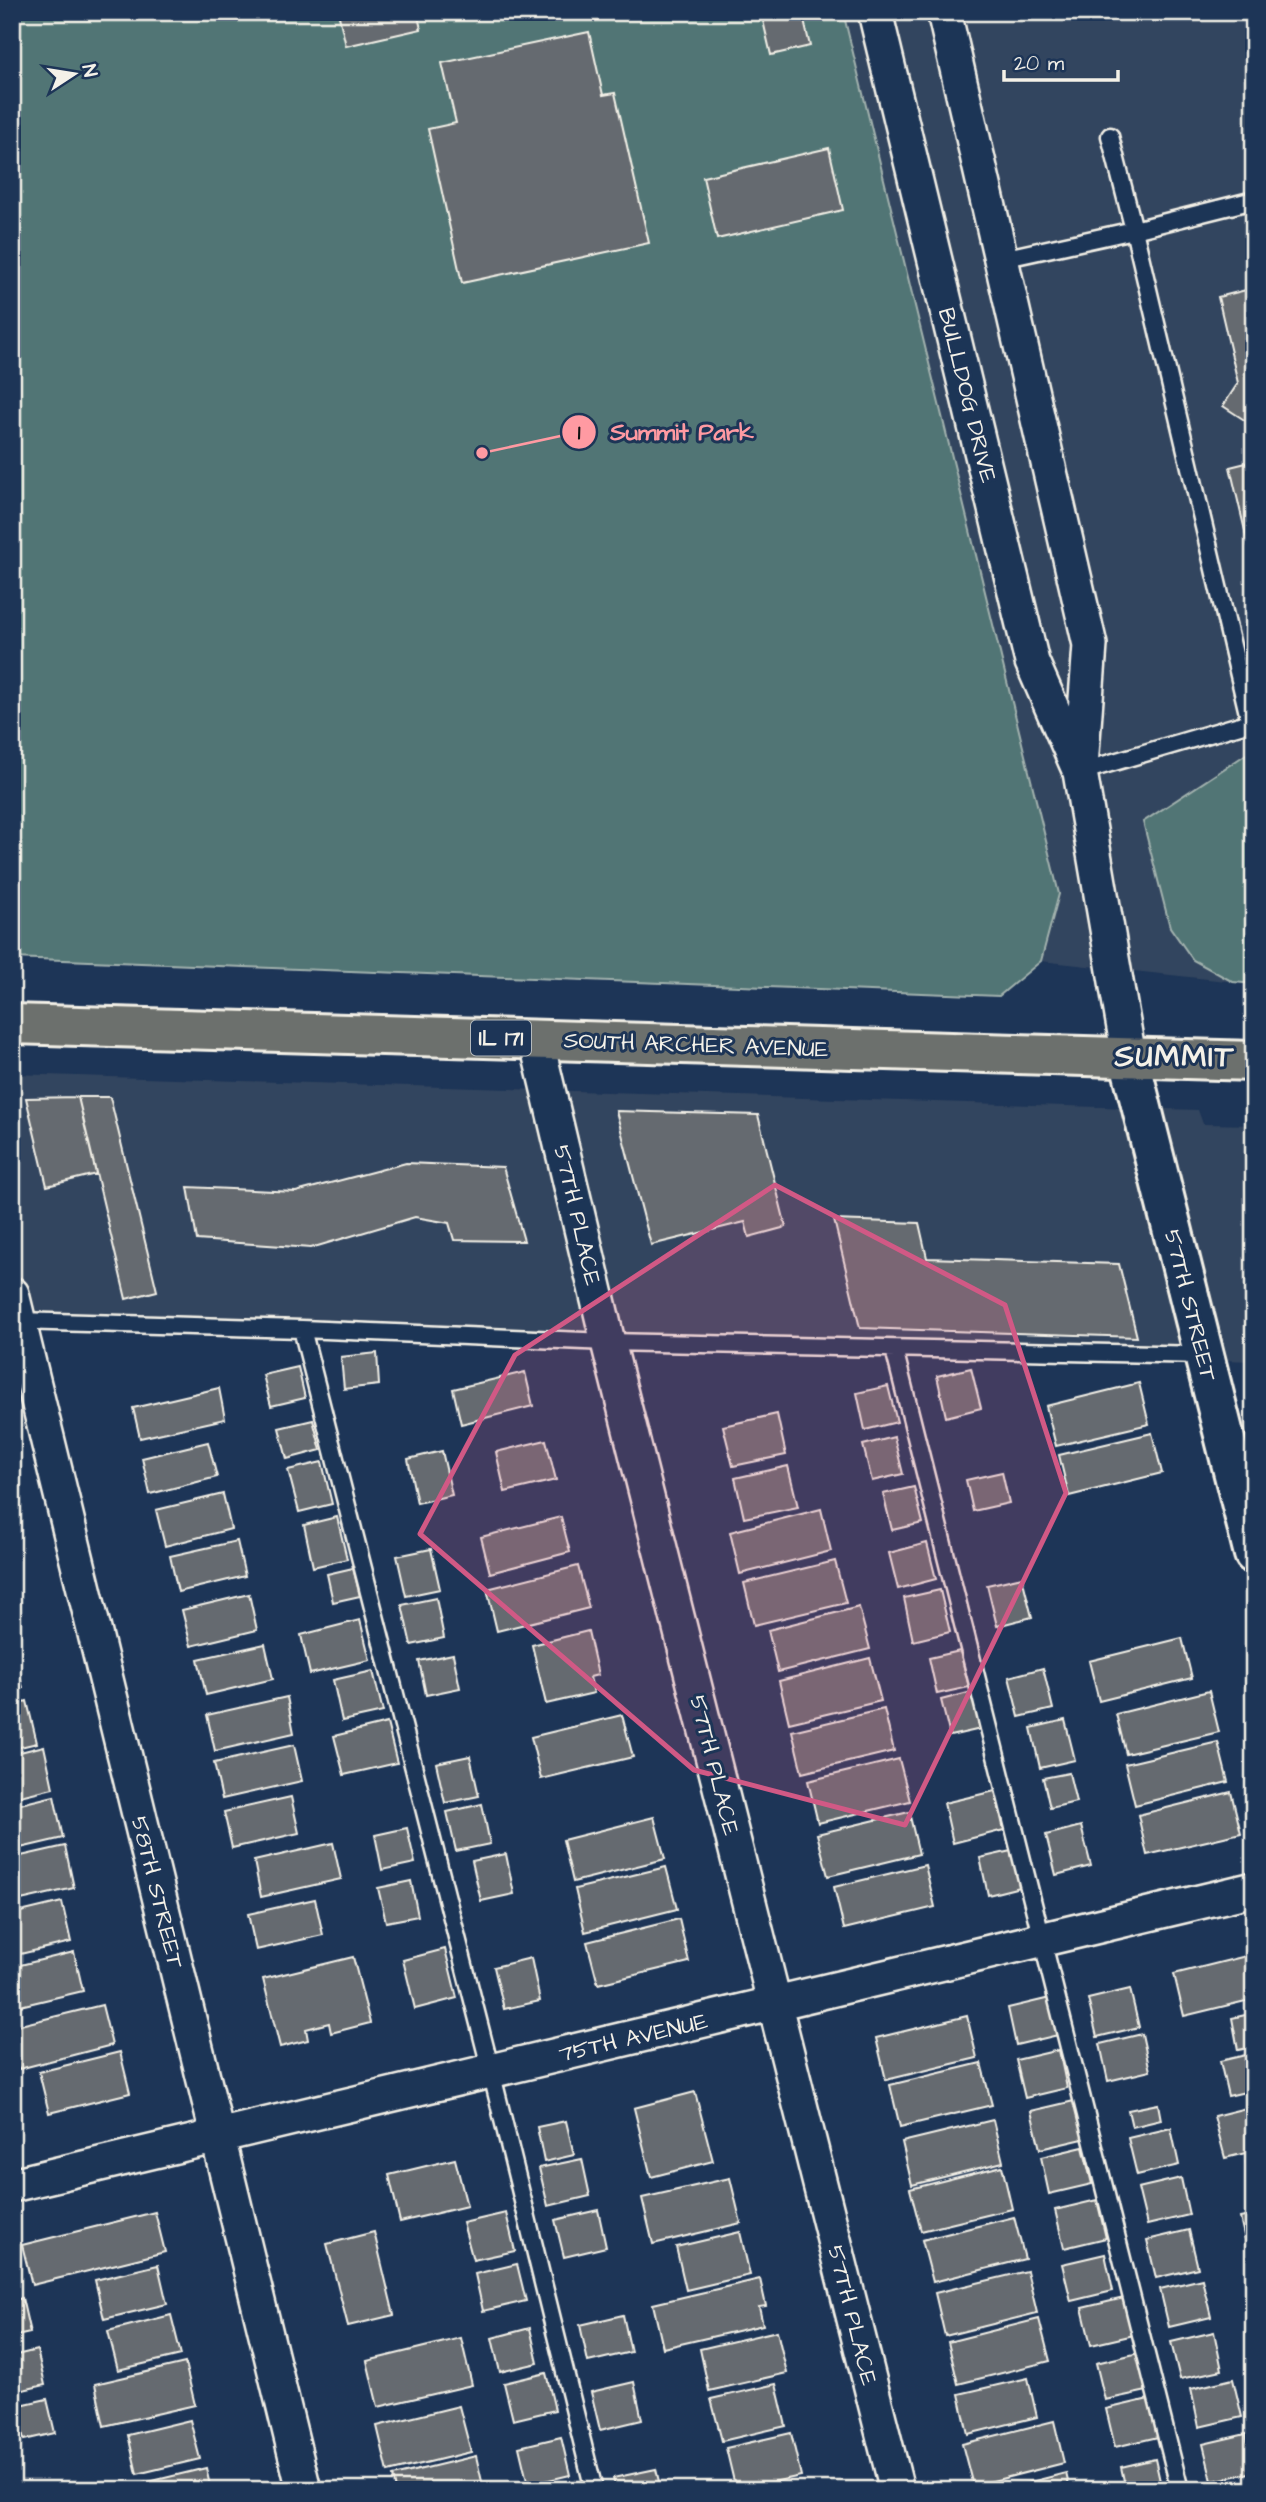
<svg xmlns="http://www.w3.org/2000/svg" width="1266" height="2502" font-family="'Architects Daughter',sans-serif">
<style>
.built{fill:#33455e}
.green{fill:#517475;stroke:#a2b2ae;stroke-width:2}
.building{fill:#656b70;stroke:#f4f1e8;stroke-width:2}
.lines{fill:none;stroke-linecap:round;stroke-linejoin:round}
.lane-casing{stroke:#f4f1e8;stroke-width:21}
.street-casing{stroke:#f4f1e8;stroke-width:38}
.secondary-casing{stroke:#f4f1e8;stroke-width:44}
.primary-casing{stroke:#f4f1e8;stroke-width:44}
.lane{stroke:#1d3557;stroke-width:16}
.street{stroke:#1d3557;stroke-width:33}
.secondary{stroke:#1d3557;stroke-width:38}
.primary{stroke:#6c706d;stroke-width:38}
.marked{fill:#d15985;fill-opacity:0.2;stroke:#d15985;stroke-width:5;stroke-linejoin:round}
.labels{text-anchor:middle;stroke-width:6;stroke-linejoin:round;paint-order:stroke}
.shield{fill:#1d3557;stroke:#b4b9bc;stroke-width:2}
.shield-label{font-size:21px;font-weight:bold;fill:#f4f1e8}
.street-label{font-size:23px;fill:#f4f1e8;stroke:#1d3557}
.district-label{font-size:30px;font-weight:bold;letter-spacing:2px;fill:#f4f1e8;stroke:#1d3557}
.leader{fill:none;stroke:#ff9aa2;stroke-width:2.5}
.callout-dot{fill:#ff9aa2;stroke:#1d3557;stroke-width:2.5}
.mark-label{font-size:21px;text-anchor:middle;font-weight:bold;fill:#111}
.callout-label{font-size:24px;text-anchor:middle;font-weight:bold;fill:#ff9aa2;stroke:#1d3557;stroke-width:6;stroke-linejoin:round;paint-order:stroke}
</style>
<rect width="100%" height="100%" fill="#1d3557"/>
<filter id="ink" filterUnits="userSpaceOnUse"><feTurbulence type="fractalNoise" baseFrequency=".0143" numOctaves="2"/><feDisplacementMap in="SourceGraphic" scale="14" xChannelSelector="R" yChannelSelector="G"/><feConvolveMatrix kernelMatrix="1 2 1 2 8 2 1 2 1" color-interpolation-filters="sRGB"/></filter>
<g filter="url(#ink)">
<!-- built -->
<path class="built" d="M843,12h411v972l-213,-23 18,-67z
M12,1074l1186,36 5,14 51,1v236l-1242,-41z"/>
<!-- green -->
<path class="green" d="M12,12h831l216,882 -18,67 -42,35 -987,-38z
M1254,749v235l-21,-2 -40,-22 -23,-33 -27,-105z"/>
<!-- building -->
<path class="building" d="M338,12h79l4,17 -75,17z
M761,12h41l8,34 -39,9z
M589,32l14,63 12,-2 34,150 -187,40 -34,-154 28,-6 -14,-60z
M829,148l14,62 -126,29 -14,-62z
M1254,288v167l-8,-34 -23,-15 15,-23 -20,-86z
M1254,461v108l-24,-102z
M78,1097h32l47,194 -31,8z
M78,1097l18,77 -49,12 -21,-88z
M616,1111l142,4 28,112 -37,10 -4,-15 -94,23z
M406,1163l97,4 21,74 -70,-1 -5,-17 -34,-6 -104,31 -114,-8 -9,-53 108,5z
M834,1220l85,3 8,35 192,6 18,73 -277,-9z
M377,1353l2,32 -35,4 -3,-32z
M298,1367l7,31 -34,8 -8,-31z
M971,1368l10,40 -35,9 -9,-41z
M525,1372l8,34 -72,18 -8,-35z
M1139,1383l10,41 -93,22 -10,-40z
M888,1386l9,36 -32,8 -8,-37z
M219,1388l6,31 -85,19 -7,-30z
M777,1414l9,41 -53,11 -10,-40z
M313,1420l8,30 -34,9 -8,-31z
M1152,1433l10,40 -93,23 -10,-41z
M894,1437l9,37 -31,7 -9,-36z
M546,1440l10,40 -51,12 -9,-40z
M208,1442l9,35 -67,17 -8,-36z
M442,1451l10,44 -35,8 -9,-44z
M322,1462l10,42 -33,8 -11,-42z
M788,1466l10,41 -54,11 -9,-40z
M1002,1472l7,31 -36,8 -7,-31z
M914,1487l9,36 -31,7 -9,-36z
M223,1494l8,35 -66,17 -9,-36z
M821,1509l10,42 -91,23 -10,-42z
M337,1517l10,42 -34,8 -9,-42z
M561,1517l9,35 -80,21 -9,-36z
M237,1541l8,35 -67,16 -8,-36z
M927,1543l9,36 -38,10 -9,-36z
M431,1549l9,40 -34,7 -9,-40z
M835,1561l11,42 -92,22 -10,-42z
M578,1566l11,42 -92,23 -10,-42z
M353,1568l7,28 -27,6 -6,-28z
M1022,1577l10,40 -35,9 -10,-41z
M940,1590l10,42 -37,9 -9,-43z
M249,1594l8,36 -66,16 -9,-36z
M436,1598l8,40 -33,7 -9,-40z
M859,1607l11,42 -92,23 -10,-42z
M360,1620l10,40 -60,14 -9,-39z
M588,1631l10,44 -8,2 4,16 -48,11 -14,-59z
M1182,1638l10,40 -93,23 -10,-40z
M265,1644l8,35 -67,16 -8,-36z
M12,1648l11,40 -11,2z
M960,1651l9,36 -32,7 -8,-36z
M453,1654l7,34 -34,7 -7,-34z
M870,1658l11,43 -92,22 -10,-42z
M1043,1668l10,41 -34,8 -10,-40z
M373,1671l10,41 -41,9 -9,-41z
M1209,1691l10,41 -93,22 -10,-40z
M972,1692l9,37 -31,7 -9,-36z
M287,1697l7,36 -79,18 -8,-36z
M27,1701l10,42 -25,6v-44z
M884,1709l10,42 -92,22 -10,-42z
M622,1715l11,42 -92,22 -10,-42z
M1065,1720l10,40 -35,8 -9,-40z
M387,1723l10,40 -53,12 -10,-39z
M1218,1742l10,40 -93,23 -10,-41z
M294,1745l8,36 -80,18 -8,-36z
M44,1746l9,42 -41,10v-44z
M470,1756l9,40 -34,7 -9,-40z
M899,1759l11,42 -92,22 -10,-42z
M1069,1773l7,29 -26,6 -7,-30z
M995,1791l9,39 -51,13 -9,-40z
M1231,1792l10,41 -94,22 -9,-40z
M54,1796l9,42 -51,12v-44z
M291,1797l8,36 -67,15 -8,-36z
M482,1804l8,40 -34,7 -9,-39z
M909,1812l10,42 -91,22 -11,-42z
M654,1817l11,42 -92,23 -10,-42z
M1081,1826l10,40 -35,9 -10,-40z
M407,1828l8,35 -33,7 -7,-35z
M333,1843l8,36 -80,18 -7,-36z
M65,1846l9,42 -62,14v-44z
M1011,1851l9,36 -32,8 -8,-37z
M506,1854l8,40 -33,7 -9,-40z
M925,1865l10,42 -91,22 -10,-42z
M666,1867l11,42 -92,23 -10,-43z
M411,1881l7,35 -32,6 -8,-34z
M315,1899l8,36 -67,15 -8,-36z
M62,1902l9,40 -59,14v-42z
M679,1919l10,43 -91,22 -11,-42z
M445,1949l12,49 -42,11 -12,-49z
M74,1952l9,39 -63,15 -8,-39z
M1254,1954v45l-70,17 -10,-42z
M353,1957l17,66 -39,10 -2,-10 -23,6 2,11 -28,7 -17,-68z
M531,1958l9,43 -36,8 -10,-42z
M1130,1989l9,38 -42,10 -9,-38z
M1050,1998l8,37 -42,10 -8,-37z
M102,2005l10,40 -93,24 -7,-26v-16z
M1254,2013v34l-16,3 -6,-32z
M967,2016l10,42 -91,22 -10,-42z
M1142,2034l8,37 -42,10 -8,-37z
M1059,2050l8,38 -42,10 -9,-38z
M120,2052l10,41 -81,20 -10,-41z
M1254,2053v37l-26,6 -8,-35z
M981,2063l11,42 -92,22 -10,-42z
M695,2092l18,69 -62,16 -17,-69z
M1074,2101l9,38 -43,10 -9,-38z
M1158,2104l3,16 -29,7 -4,-17z
M1254,2106v45l-29,7 -11,-42z
M993,2120l10,42 -91,23 -10,-43z
M566,2121l8,34 -30,7 -7,-35z
M1171,2128l8,37 -42,10 -9,-37z
M1083,2147l9,37 -43,10 -8,-37z
M455,2159l12,47 -67,16 -11,-47z
M582,2159l8,37 -42,10 -9,-38z
M1254,2160v37l-8,-35z
M1002,2166l10,43 -91,22 -11,-42z
M730,2178l11,45 -88,21 -11,-46z
M1181,2178l8,37 -42,10 -9,-37z
M1097,2200l9,38 -42,10 -9,-38z
M598,2210l8,37 -42,10 -9,-37z
M155,2212l10,40 -133,33 -10,-40z
M506,2213l9,38 -42,9 -10,-37z
M1254,2215v45l-4,1 -10,-43z
M1014,2217l11,42 -92,23 -11,-42z
M1189,2230l9,38 -42,10 -9,-38z
M374,2232l20,83 -46,11 -21,-82z
M740,2232l10,43 -64,15 -10,-43z
M1105,2254l8,37 -42,10 -9,-37z
M517,2264l9,37 -43,10 -8,-37z
M158,2265l9,39 -63,15 -9,-39z
M1027,2271l10,42 -92,23 -10,-43z
M760,2279l6,27 -7,1 4,18 -100,23 -10,-44z
M1202,2279l9,38 -42,10 -9,-38z
M22,2298l8,35 -18,4v-36z
M1124,2298l10,37 -43,10 -9,-37z
M171,2315l10,40 -63,15 -10,-39z
M623,2315l8,37 -43,10 -8,-37z
M1039,2319l11,42 -92,23 -10,-42z
M530,2328l8,35 -38,9 -8,-34z
M777,2331l10,42 -78,18 -9,-42z
M1214,2332l8,38 -42,9 -9,-37z
M461,2338l11,47 -94,22 -11,-46z
M37,2350l8,35 -31,7 -2,-36z
M1139,2353l8,38 -42,9 -9,-37z
M185,2363l10,42 -91,21 -9,-42z
M546,2373l9,37 -42,10 -9,-37z
M1028,2378l9,39 -69,17 -9,-40z
M1233,2379l9,38 -43,10 -8,-38z
M634,2382l8,38 -42,10 -9,-38z
M776,2384l10,42 -64,15 -11,-42z
M47,2399l8,34 -31,7 -8,-34z
M1149,2399l9,38 -43,10 -9,-38z
M459,2406l12,46 -83,20 -11,-46z
M190,2420l10,39 -63,15 -9,-39z
M1054,2421l10,42 -91,23 -11,-42z
M791,2433l10,43 -65,14 -10,-42z
M1246,2434l8,38 -42,9 -9,-37z
M561,2437l9,38 -42,10 -9,-38z
M476,2456l8,34h-88l-3,-14z
M1155,2459l7,31h-36l-5,-23z
M206,2468l5,22h-66l-1,-7z
M656,2469l5,21h-45l-3,-12z
M1066,2473l4,17h-71z
M1253,2483l1,7h-31z"/>
<g class="lines">
<defs>
<path id="lane" d="M1110,136l24,94 120,-30
M1002,259l132,-29 116,492 -170,50
M17,1321l285,8 306,13 596,13
M302,1329l189,742 103,419
M894,1349l286,1141"/>
<path id="street" d="M875,12l157,650 48,110 49,285
M944,12l146,633 -9,121
M536,1039l72,303 289,1148
M12,1294l292,1196
M12,2185l1242,-296"/>
<path id="secondary" d="M1129,1057l125,497"/>
<path id="primary" d="M12,1024l1242,37"/>
</defs>
<!-- lane casing -->
<use href="#lane" class="lane-casing"/>
<!-- street casing -->
<use href="#street" class="street-casing"/>
<!-- secondary casing -->
<use href="#secondary" class="secondary-casing"/>
<!-- primary casing -->
<use href="#primary" class="primary-casing"/>
<!-- lane -->
<use href="#lane" class="lane"/>
<!-- street -->
<use href="#street" class="street"/>
<!-- secondary -->
<use href="#secondary" class="secondary"/>
<!-- primary -->
<use href="#primary" class="primary"/>
</g>
</g>
<!-- marked area -->
<path class="marked" d="M775,1185l230,120 61,188 -161,332 -211,-55 -274,-236 95,-179z"/>
<g class="labels">
<!-- shield labels -->
<rect class="shield" x="471" y="1020.5" width="60" height="35" rx="5"/>
<g class="shield-label">
<text x="501" y="1045">IL 171</text>
</g>
<!-- street labels -->
<g class="street-label">
<text transform="translate(968 395) rotate(76)" y="8">BULLDOG DRIVE</text>
<text transform="translate(696 1044) rotate(2)" y="8">SOUTH ARCHER AVENUE</text>
<text transform="translate(578 1215) rotate(77)" y="8">57TH PLACE</text>
<text transform="translate(1191 1305) rotate(76)" y="8">57TH STREET</text>
<text transform="translate(715 1765) rotate(76)" y="8">57TH PLACE</text>
<text transform="translate(158 1892) rotate(76)" y="8">58TH STREET</text>
<text transform="translate(633 2037) rotate(-13)" y="8">75TH AVENUE</text>
<text transform="translate(853 2315) rotate(76)" y="8">57TH PLACE</text>
</g>
<!-- district labels -->
<g class="district-label">
<text x="1175" y="1066">SUMMIT</text>
</g>
</g>
<!-- callouts -->
<path class="leader" d="M482 453L579 432"/>
<g class="callout-dot">
<circle cx="482" cy="453" r="7"/>
<circle cx="579" cy="432" r="18"/>
</g>
<g class="mark-label">
<text x="579" y="439">1</text>
</g>
<g class="callout-label">
<text x="682" y="440">Summit Park</text>
</g>
<!-- margin -->
<rect width="1266" height="2502" fill="none" stroke="#1d3557" stroke-width="42"/>
<rect x="21" y="21" width="1224" height="2460" fill="none" stroke="#f4f1e8" stroke-width="2.5" filter="url(#ink)"/>
<!-- north arrow -->
<g transform="translate(74 74) rotate(78)" stroke="#1d3557" stroke-width="5" paint-order="stroke">
<path d="M0-5L12 26L0 18L-12 26Z" fill="#f4f1e8"/>
<text y="-10" font-size="19" font-weight="bold" text-anchor="middle" fill="#f4f1e8">N</text>
</g>
<!-- scale -->
<path d="M1004 70v10h114v-10" fill="none" stroke="#f4f1e8" stroke-width="3.5"/>
<text x="1014" y="70" font-size="21" fill="#f4f1e8" stroke="#1d3557" stroke-width="5" paint-order="stroke">20 m</text>
</svg>
